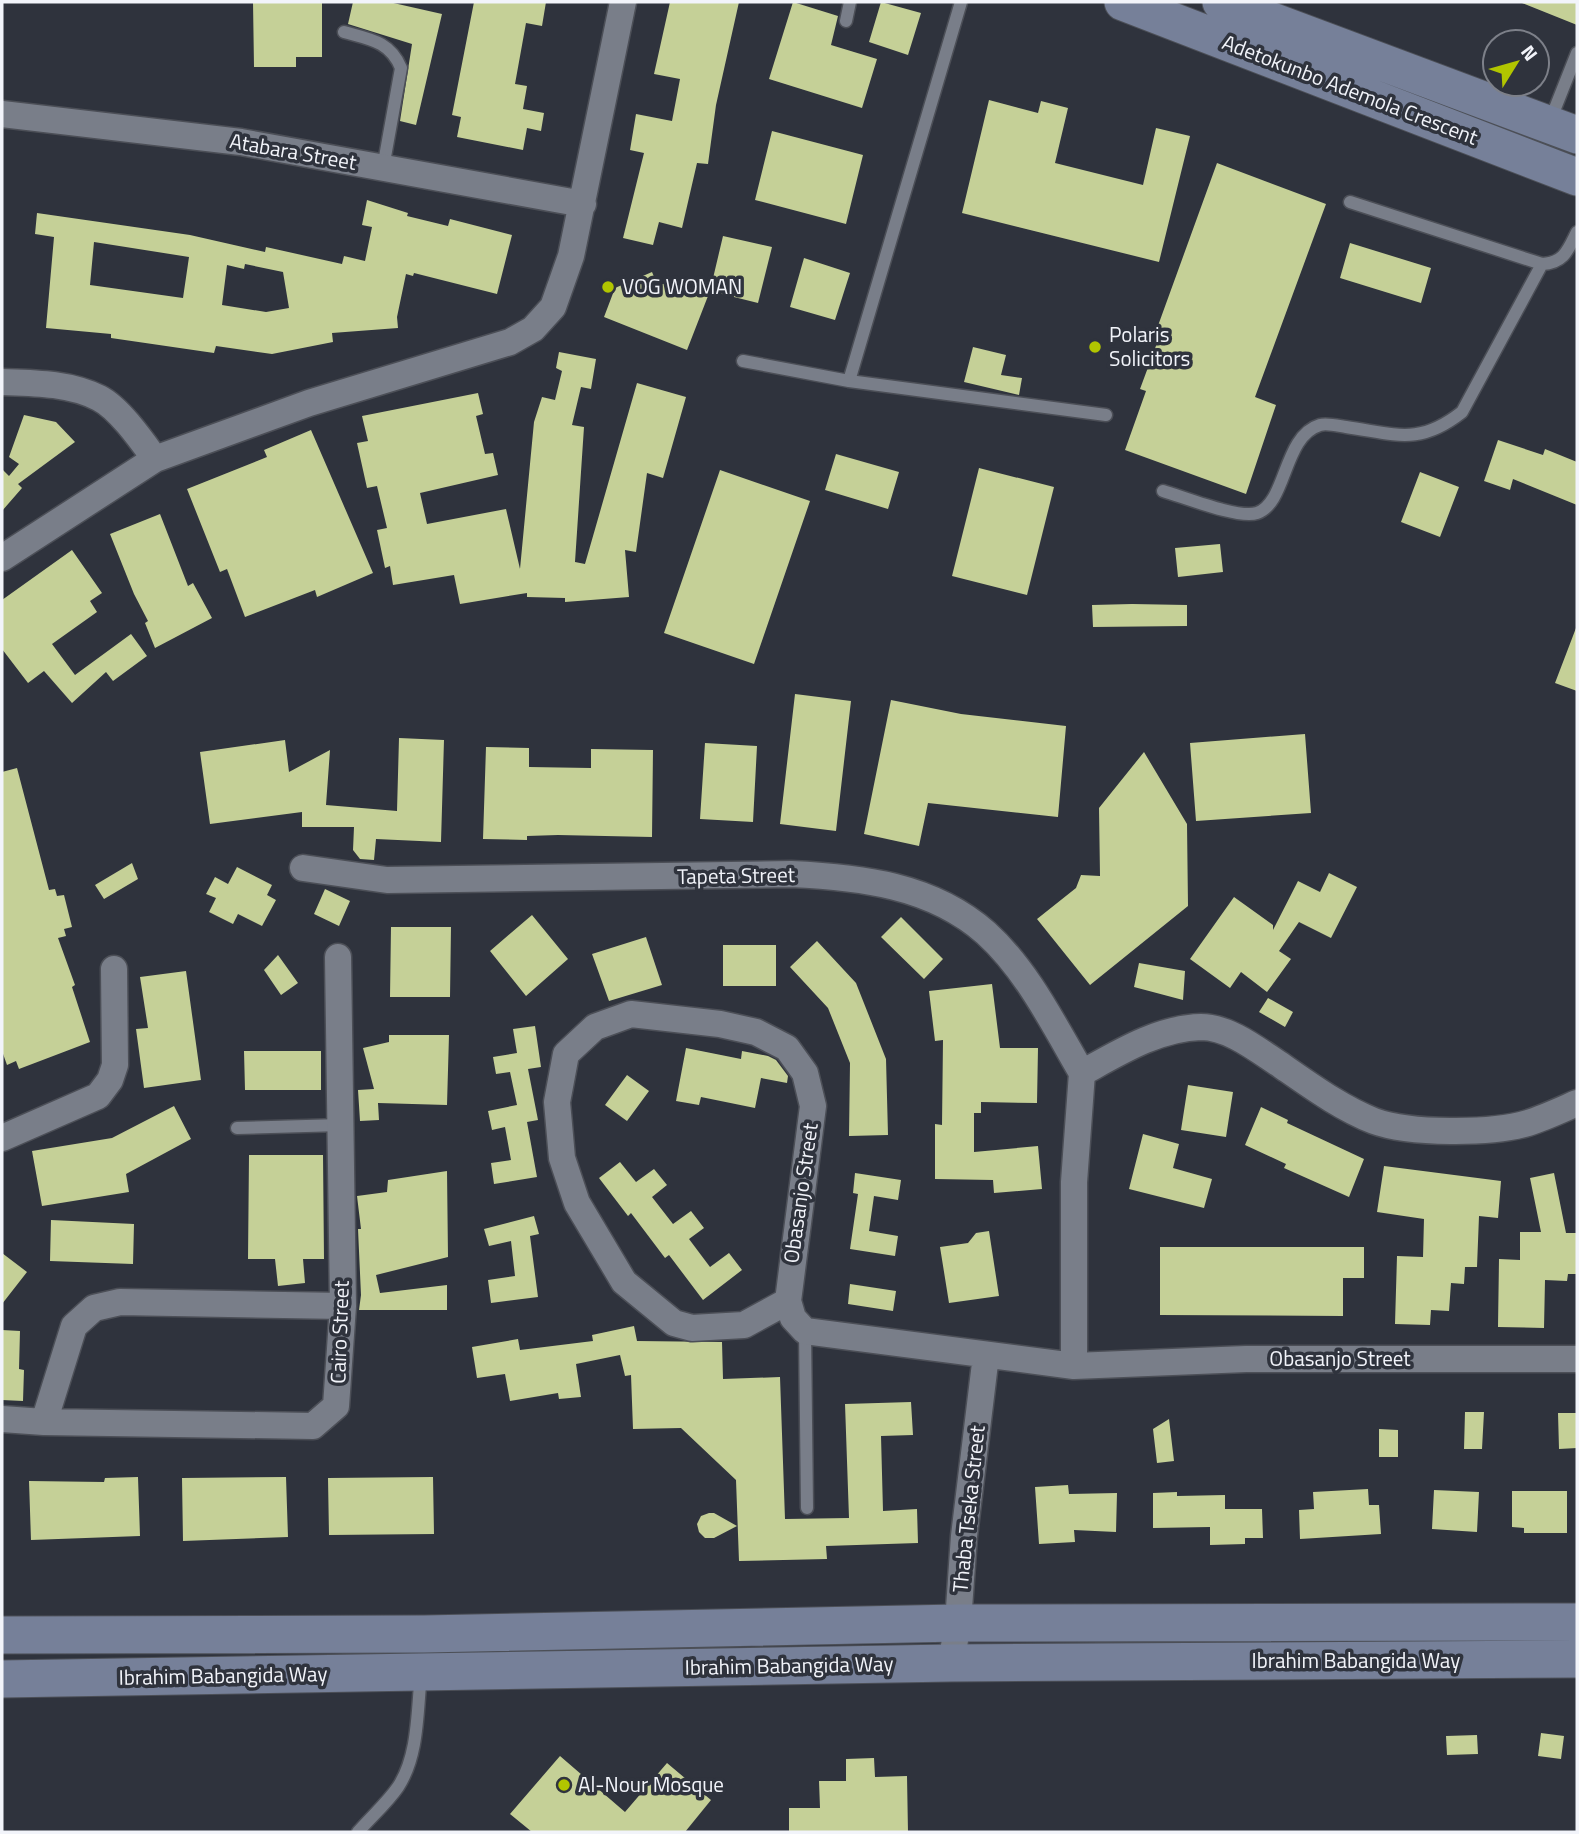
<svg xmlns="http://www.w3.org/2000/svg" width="1579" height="1834" font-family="'Titillium Web',sans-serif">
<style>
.building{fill:#c5d097;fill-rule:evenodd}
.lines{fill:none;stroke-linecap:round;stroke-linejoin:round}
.service-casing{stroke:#4c4f57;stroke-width:15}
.minor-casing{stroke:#4c4f57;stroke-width:29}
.secondary-casing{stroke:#4c4f57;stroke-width:39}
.service{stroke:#797e89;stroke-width:12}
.minor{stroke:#797e89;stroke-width:26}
.secondary{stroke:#768099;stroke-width:37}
.poi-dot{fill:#b1c500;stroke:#2f333d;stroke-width:2.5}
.labels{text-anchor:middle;stroke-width:7;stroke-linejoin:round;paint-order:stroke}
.street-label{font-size:21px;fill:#f2f4fa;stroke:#2f333d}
.poi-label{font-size:21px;fill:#f2f4fa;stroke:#2f333d;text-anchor:start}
</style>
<rect width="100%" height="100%" fill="#2f333d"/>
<!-- building -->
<path class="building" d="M253,2h69v55h-26v10h-42z
M353,2h36l53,12 -26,111 -16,-4 12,-77 -64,-20z
M474,2h72l-4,24 -16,-3 -11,61 12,2 -4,23 21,4 -3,18 -14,-3 -4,22 -66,-13 4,-20 -9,-2z
M670,2h69l-23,103 -8,59 -11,-1 -15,65 -23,-6 -6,23 -30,-7 21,-85 -14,-3 6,-36 36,7 8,-42 -26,-5z
M793,2l45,14 -7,29 46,14 -15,49 -93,-29z
M881,2l40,11 -13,42 -39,-13z
M1522,2h55v23l-55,-22z
M989,100l49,13 3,-12 27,7 -13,55 88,22 13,-57 34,8 -31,126 -197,-49z
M772,131l91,24 -17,69 -91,-24z
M1217,163l109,41 -71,193 21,8 -30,89 -121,-44 21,-59 -6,-2 20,-54 -5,-1z
M367,200l41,13 -1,3 41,10 2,-7 62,16 -15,59 -83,-21 -1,3 -7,-2 -9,43 1,11 -66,5 1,9 -61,12 -56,-8 -2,7 -103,-15v-4l-65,-6 8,-91 -19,-3 2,-21 153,22 75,17 1,-5 76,17 2,-8 21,5 7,-34 -10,-2zM94,242l95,15 -6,41 -93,-13zM245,264l38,8 6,36 -23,4 -44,-7 5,-40 17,4z
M723,236l49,11 -14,56 -48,-12z
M1350,243l81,25 -10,35 -81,-25z
M804,258l46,15 -15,47 -45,-13z
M652,272l6,14 13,-5 37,15 -21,54 -83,-33 11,-29z
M973,347l33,8 -5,20 21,3 -3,17 -55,-13z
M559,352l37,7 -5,30 -10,-2 -9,38 12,2 -9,135 10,2 52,-181 49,14 -23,81 -16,-5 -11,79 -11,-2 4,47 -64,5v-4l-38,-1v-4l-67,11 -6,-29 -61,10 -3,-19 -5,2 -8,-38 10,-2 -10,-42 -10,2 -10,-45 11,-2 -6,-25 116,-23 5,21 -7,2 9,38 8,-1 5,22 -78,18 7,31 79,-15 14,60 14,-147 8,-25 13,3 7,-29 -6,-3z
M24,415l32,7 19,20 -57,42 4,4 -20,23v-42l7,7 10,-12 -10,-7z
M311,430l62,143 -56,24 -2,-7 -70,27 -18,-48 -7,3 -33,-83 80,-32 -3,-7z
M1498,440l45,15 2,-6 32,13v43l-64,-26 -3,11 -26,-9z
M836,454l63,18 -11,37 -63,-19z
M979,468l75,19 -27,108 -75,-19z
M720,470l90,31 -56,163 -90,-31z
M1420,472l39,15 -19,50 -39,-15z
M160,514l28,72 5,-3 19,35 -57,30 -10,-25 3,-2 -14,-27 -24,-60z
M1220,544l3,28 -45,5 -3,-29z
M72,550l30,43 -12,8 7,11 -45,32 23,31 56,-41 16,22 -34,25 -7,-9 -34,31 -28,-32 -16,12 -26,-34v-49z
M1132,604l55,1v21l-94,1 -1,-22z
M1576,628h1v63l-22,-8z
M795,694l56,7 -15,130 -56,-7z
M891,700l70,14 105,12 -8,91 -130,-14 -9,43 -55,-12z
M1305,734l6,79 -115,8 -6,-78z
M399,738l45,2 -3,102 -65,-3 -2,21 -14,-1 -7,-9 1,-23h-52v-15l-92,12 -10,-72 85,-12 4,32 41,-22 -4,55 71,6z
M705,743l52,3 -4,76 -53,-3z
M486,747l43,1v19l62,1v-19l62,1 -1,87 -94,-2 -31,1v4l-44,-1z
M1144,752l43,72 1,82 -98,79 -53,-66 39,-31 5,-13 19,1 -1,-68z
M17,768l32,122 6,-1 2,7 7,-1 8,32 -8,2 2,7 -8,2 17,47 -3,2 18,55 -71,27 -3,-8 -9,4 -5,-14v-279z
M132,863l6,16 -34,20 -9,-14z
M237,867l35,18 -5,10 9,5 -14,26 -24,-12 -5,10 -24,-12 7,-14 -10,-4 9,-17 13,7z
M1329,873l28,14 -26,51 -32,-16 -20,29 12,8 -24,33 -26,-20 -11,16 -40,-29 44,-62 39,28v5l25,-49 22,11z
M325,889l25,12 -11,25 -25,-12z
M532,915l36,44 -42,37 -36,-45z
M901,917l42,42 -19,20 -43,-42z
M391,927h60l-1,70h-60z
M646,937l16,48 -53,16 -17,-47z
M817,941l39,42 30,76 2,76 -39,1 1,-73 -22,-55 -38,-41z
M723,945h53v41h-53z
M278,955l20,28 -17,12 -17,-25z
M1139,963l46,8 -2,29 -49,-13z
M186,971l15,109 -57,8 -8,-59 12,-1 -8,-51z
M992,984l8,64h38l-1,55 -56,-1v11h-7v39l64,-6 4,43 -48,4 -1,-13 -58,-1v-55l7,1 1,-85 -8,1 -6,-50z
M1268,998l25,14 -8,15 -26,-15z
M535,1026l6,41 -13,2 10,51 -11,2 10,55 -43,7 -3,-21 20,-3 -6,-33 -13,3 -4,-19 29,-6 -7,-33 -14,2 -3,-17 24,-4 -4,-24z
M389,1035h60l-2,70 -69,-2 1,17 -19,1 -2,-31 16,-1 -11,-41 26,-6z
M686,1048l55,11 1,-8 26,5 8,4 12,16 -1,7 -26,-5 -6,30 -54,-11 -2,8 -23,-4z
M244,1051h77v39h-76z
M627,1075l22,16 -22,30 -22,-16z
M1188,1085l45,7 -7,45 -45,-7z
M174,1106l17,33 -65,35 3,18 -87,14 -10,-55 80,-13z
M1261,1107l27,13 -1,3 77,36 -15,38 -65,-29 2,-4 -41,-19z
M1143,1134l36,10 -6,24 39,11 -8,29 -75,-19z
M249,1155h74l1,104h-21l2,24 -27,3 -3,-27h-27z
M620,1162l16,20 18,-13 13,16 -15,12 21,27 18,-13 13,17 -15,11 21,28 19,-14 13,17 -39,30 -34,-45 -4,3 -34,-45 -3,3 -29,-38z
M1384,1166l117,15 -3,37 -19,-2 -2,51h-12l-1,17 -13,-1 -2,28 -18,-1 -1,15 -35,-1 2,-68 26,1 1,-38 -47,-7z
M447,1171l1,86 -72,18 4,18 67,-8v25h-88l2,-15 -3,-66h3l-4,-33 30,-4 1,-12z
M855,1173l46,7 -3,20 -24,-4 -5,35 29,5 -3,20 -45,-7 8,-55 -5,-1z
M1554,1173l12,60h11v41h-9l-1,7 -22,-1 -1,48 -46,-1 1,-68 21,1v-28h21l-11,-54z
M534,1216l5,18 -9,2 8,61 -47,6 -3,-23 27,-4 -4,-35 -22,5 -5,-17z
M51,1220l83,4 -1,40 -83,-3z
M989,1231l10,65 -50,7 -9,-56 28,-4 8,-10z
M1160,1247h204v31h-21v38l-183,-1z
M2,1253l25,19 -25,32z
M850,1284l46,7 -3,20 -45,-7z
M634,1326l3,15 85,1 1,37 57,-2 5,142 64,-1 -4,-114 66,-2 2,33 -32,1 2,75 34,-2 1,34 -92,3 1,13 -88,2 -3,-81 -55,-52 -48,1 -2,-54 -6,1 -5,-21 -44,9 5,33 -22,2 -1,-6 -48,8 -5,-27 -28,4 -5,-31 46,-8 2,11 73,-9 -1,-6z
M2,1330l18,1 -1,38 5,1 -1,31 -21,-1z
M1465,1412h19l-2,37h-18z
M1558,1413h18l1,35 -18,1z
M1169,1419l5,42 -17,2 -4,-34z
M1379,1429l19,1v27h-19z
M138,1477l2,59 -109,4 -2,-59 75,1 1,-4z
M286,1477l2,60 -105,4 -1,-63z
M433,1477l1,57 -105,1 -1,-57z
M1068,1485l1,9 48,-1 -1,39 -42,-2 1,12 -36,2 -4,-57z
M1368,1489l1,16h10l2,29 -81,5 -1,-29 15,-1 -1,-17z
M1434,1490l45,2 -2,40 -45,-3z
M1512,1491h55v42h-43v-5l-12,-1z
M1177,1492v4l48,-1v14h37l1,29h-18v6l-35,1v-18l-57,1v-35z
M709,1513h5l23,13 -23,12h-9l-6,-6 -2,-8 4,-8z
M1541,1733l23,3 -3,23 -23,-3z
M1477,1735l1,19 -31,1 -1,-19z
M560,1756l65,56 42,-49 44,37 -26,32h-153l-22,-18z
M874,1758l1,19 32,-1 1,56h-119v-24h31l-1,-27h27v-22z"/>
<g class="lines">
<defs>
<path id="service" d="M961,2l-112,379 257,34
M846,21l4,-19
M344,32c25,7 46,9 57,36l-18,100
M1550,121l27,-68
M1350,202l192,62c22,-1 26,-14 35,-32
M743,361l106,20
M1163,491c21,6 75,28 94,22 30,-10 26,-77 63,-88 7,-2 19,1 26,2 50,7 73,19 116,-15l80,-148
M237,1128l104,-3
M805,1331l2,177
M358,1832c13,-15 29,-29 40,-45 21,-32 19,-77 23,-113"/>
<path id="minor" d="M2,114l239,28 342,62
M2,382c32,1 67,1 97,16 20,10 43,43 56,61
M2,558l153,-99 154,-56 201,-61 23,-13 20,-22 18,-51 52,-254
M303,868l84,12 404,-6c68,3 141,11 195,59 41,37 68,92 96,140
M2,1138l96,-42 12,-16 5,-15 -1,-96
M788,1301l-44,24 -52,3 -18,-5 -50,-41 -47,-79 -15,-45 -5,-56 9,-48 29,-27 36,-13 89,10 36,8 31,16 18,25 8,33 -25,195 5,17 12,13 269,35 172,-7h331
M1074,1366v-184l8,-109c36,-20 76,-45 119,-46 29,0 58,24 81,39 29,20 59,42 92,55 35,13 118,13 154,2 16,-5 33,-13 49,-20
M2,1419l42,3 269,4 23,-20 7,-100 -5,-349
M44,1422l30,-96 20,-18 26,-6 223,4
M951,1663l7,-40 6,-87 22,-181"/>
<path id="secondary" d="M1123,2l454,175
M1221,2l356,133
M2,1635l422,-1 534,-11 619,-1
M2,1679l949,-16 626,-4"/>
</defs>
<!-- service casing -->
<use href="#service" class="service-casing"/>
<!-- minor casing -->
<use href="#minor" class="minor-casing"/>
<!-- secondary casing -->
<use href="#secondary" class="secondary-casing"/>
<!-- service -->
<use href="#service" class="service"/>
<!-- minor -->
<use href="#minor" class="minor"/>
<!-- secondary -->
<use href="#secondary" class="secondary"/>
</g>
<!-- markers -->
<g class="poi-dot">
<circle cx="608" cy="287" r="7"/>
<circle cx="1095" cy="347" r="7"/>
<circle cx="564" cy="1785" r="7"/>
</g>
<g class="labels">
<!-- street labels -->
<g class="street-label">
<text transform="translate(1350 90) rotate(21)" y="7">Adetokunbo Ademola Crescent</text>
<text transform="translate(293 152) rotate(10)" y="7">Atabara Street</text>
<text transform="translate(736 876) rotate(-1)" y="7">Tapeta Street</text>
<text transform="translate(801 1193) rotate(-82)" y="7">Obasanjo Street</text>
<text transform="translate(340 1332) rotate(-88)" y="7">Cairo Street</text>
<text x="1340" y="1366">Obasanjo Street</text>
<text transform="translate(969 1509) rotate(-84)" y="7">Thaba Tseka Street</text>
<text x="1356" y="1668">Ibrahim Babangida Way</text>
<text transform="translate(789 1666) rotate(-1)" y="7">Ibrahim Babangida Way</text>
<text transform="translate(223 1676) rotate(-1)" y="7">Ibrahim Babangida Way</text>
</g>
<!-- poi labels -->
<g class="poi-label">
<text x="622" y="294">VOG WOMAN</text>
<text x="1109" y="342">Polaris<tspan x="1109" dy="24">Solicitors</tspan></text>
<text x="578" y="1792">Al-Nour Mosque</text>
</g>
</g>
<!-- border -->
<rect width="1579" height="1834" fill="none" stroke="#f2f4fa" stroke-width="7"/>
<!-- north arrow -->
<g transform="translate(1516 63) rotate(53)"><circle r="33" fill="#2f333d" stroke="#7d8089" stroke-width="2"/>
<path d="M0-5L12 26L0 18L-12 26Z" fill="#b1c500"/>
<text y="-10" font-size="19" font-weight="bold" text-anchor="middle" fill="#f2f4fa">N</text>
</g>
</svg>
